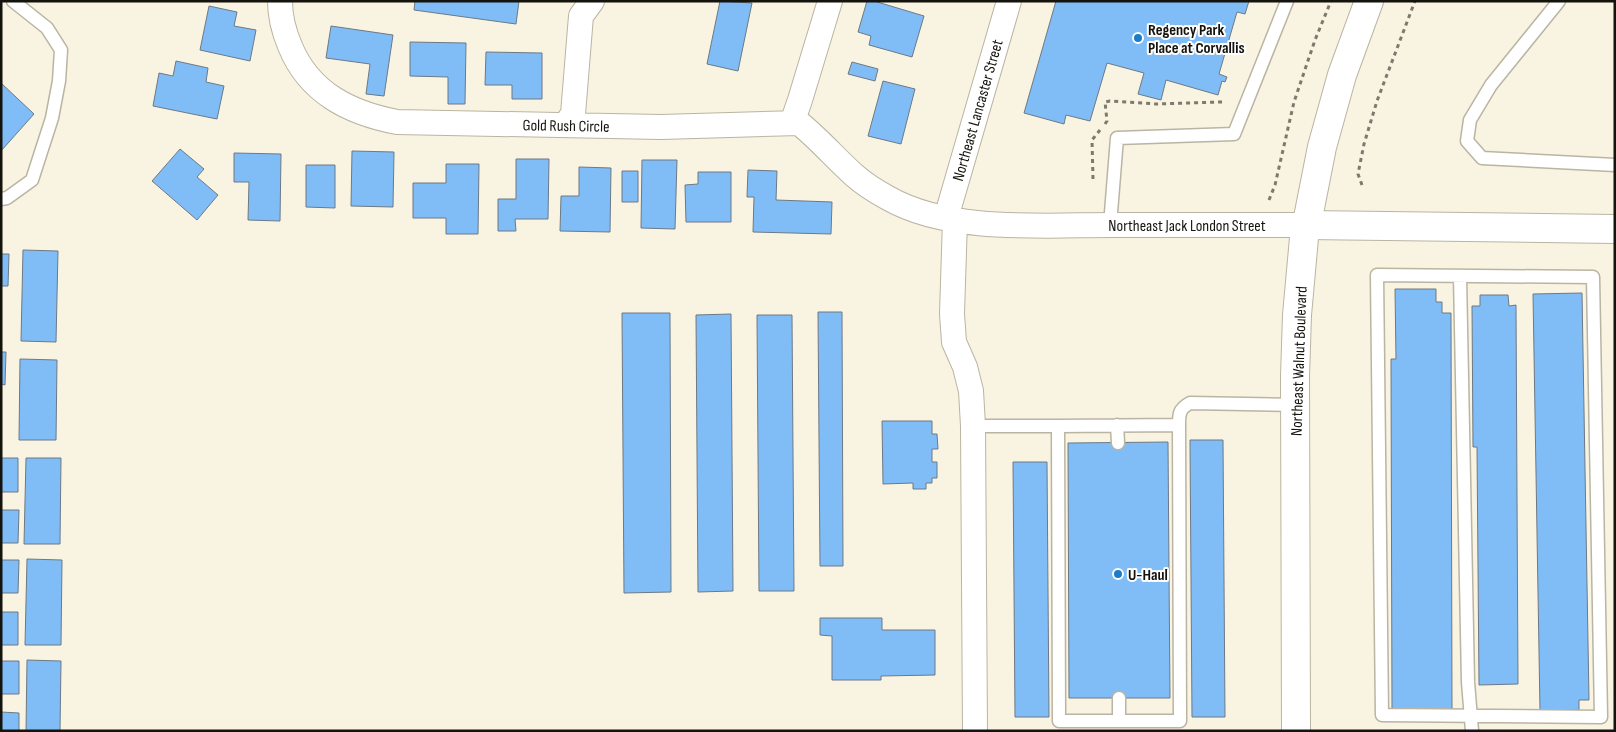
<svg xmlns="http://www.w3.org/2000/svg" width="1616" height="732" font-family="'Sofia Sans Condensed',sans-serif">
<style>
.building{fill:#80bdf7;stroke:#6c7985}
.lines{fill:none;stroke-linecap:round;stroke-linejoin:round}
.service-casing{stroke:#bab4a3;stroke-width:15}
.minor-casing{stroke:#bab4a3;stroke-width:26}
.tertiary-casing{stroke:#bab4a3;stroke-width:30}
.primary-casing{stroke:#bab4a3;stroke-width:30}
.path{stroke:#7d796e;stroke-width:3;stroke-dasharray:4 4;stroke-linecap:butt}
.service{stroke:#fff;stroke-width:12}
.minor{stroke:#fff;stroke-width:24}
.tertiary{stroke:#fff;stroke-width:28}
.primary{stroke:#fff;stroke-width:28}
.poi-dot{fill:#197dc9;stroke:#fff;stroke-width:2}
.labels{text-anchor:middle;stroke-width:4;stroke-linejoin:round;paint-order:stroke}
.poi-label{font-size:16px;font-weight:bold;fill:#15130d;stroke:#fff;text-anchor:start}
.street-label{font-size:16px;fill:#15130d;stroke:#fff}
</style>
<rect width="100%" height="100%" fill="#f9f3e1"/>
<!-- building -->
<path class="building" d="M415,1h104l-3,23 -102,-14z
M720,1l32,2 -14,68 -31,-7z
M867,1h7l50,15 -12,41 -43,-12 2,-9 -13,-4z
M1056,1h193l-4,13 -8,-2 -18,62 8,3 -2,5 -3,-1 -4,14 -52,-15 -5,20 -23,-6 6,-21 -37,-10 -17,58 -24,-6 -2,9 -40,-11z
M209,6l28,6 -3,14 22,4 -6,31 -50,-11z
M331,26l62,9 -9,61 -18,-2 4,-30 -44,-6z
M410,42l56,1 -1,61h-17v-27l-38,-1z
M486,52l56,1v46h-30v-14h-27z
M176,61l32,7 -2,14 18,4 -7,33 -64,-13 6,-33 14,3z
M852,62l26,7 -3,12 -27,-7z
M883,81l32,8 -14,55 -33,-8z
M1,83l33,31 -33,37z
M180,149l24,20 -7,8 21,18 -21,25 -45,-39z
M352,151l42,1 -1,55 -42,-1z
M234,153l47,1 -1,67 -32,-1 1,-38h-15z
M516,159h33l-1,60h-33l1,12h-18v-32h18z
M642,160h35l-2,69 -34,-1z
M446,164h33l-1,70h-32v-16h-33v-35h33z
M306,165h29v43l-29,-1z
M579,167l32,1 -1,64 -50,-1 1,-35h18z
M748,170l29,1 -1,29 56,2 -1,32 -78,-2 1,-35h-7z
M622,171h16v31h-16z
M698,172h33v50h-45l-1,-37 13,-1z
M23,250l35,1 -2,91 -35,-1z
M1,254h8l-1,32h-7z
M1395,289h41v13h6v11h9l1,397h-60l-1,-351h5z
M1582,293l7,407h-10v10l-39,1 -7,-417z
M1480,295h28l1,11 7,-1 2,379 -39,1 -2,-238h-4l-1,-141h8z
M818,312h24l1,254h-23z
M622,313h48l1,279 -47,1z
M731,314l2,277 -35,1 -2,-277z
M757,315h35l2,276h-35z
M1,352h5l-1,33 -4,-1z
M20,359l37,1 -1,80h-37z
M882,421h50v13h5l1,15h-6v13h5v16h-5v5h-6v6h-13v-6l-30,1z
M1190,440h33l2,277h-33z
M1168,442l2,256h-101l-1,-255z
M1,458h17v34h-17z
M26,458h35l-1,86h-36z
M1013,462h34l2,255h-34z
M1,510h18l-1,33h-17z
M27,559l35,1 -1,85h-36z
M1,560h18l-1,33h-17z
M1,612h17v33h-17z
M820,618h62v12h53v45l-54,1v4h-49v-44l-12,-1z
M27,660l34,1 -1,70h-34z
M1,661h18v33h-18z
M1,712l18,1v18h-18z"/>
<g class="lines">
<defs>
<path id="service" d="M1559,1l-68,84 -21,35 -3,21 15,17 133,7
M1,199l6,-1 25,-18 20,-62 7,-37 2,-31 -14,-22 -34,-27
M1110,225l7,-87 117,-4 53,-133
M1377,275l216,2 8,440 -219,-2z
M1460,276l8,406 4,49
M1117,425l1,18
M1179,425c0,-11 0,-16 11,-22l105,2
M973,426h85l1,295h121l-1,-296 -121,1
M1119,698v23"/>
<path id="minor" d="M280,1c0,16 4,31 10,45 19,47 60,67 107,76l264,5 138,-4c20,16 36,35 55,52 10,9 23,17 34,23 61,35 156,27 224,27 65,0 129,0 194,0
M792,123l8,-23 30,-99
M565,125l8,-11 8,-98 11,-15
M946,218l63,-217
M955,220l-3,94 2,28 11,25 6,24 2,35 2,305"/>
<path id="tertiary" d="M1306,225l309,4"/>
<path id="primary" d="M1296,731l-1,-355 2,-61 7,-77 18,-91 20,-72 27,-74"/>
</defs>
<!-- service casing -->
<use href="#service" class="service-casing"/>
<!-- minor casing -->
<use href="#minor" class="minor-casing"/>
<!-- tertiary casing -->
<use href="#tertiary" class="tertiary-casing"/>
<!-- primary casing -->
<use href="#primary" class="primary-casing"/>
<!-- path -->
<path class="path" d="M1105,124l2,-3 -2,-19 5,-1 46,3 66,-2
M1093,179l-1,-39 8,-10
M1362,185l-4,-11 6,-30 13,-43 38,-100
M1269,200l6,-15 19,-83 21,-62 16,-39"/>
<!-- service -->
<use href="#service" class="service"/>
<!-- minor -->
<use href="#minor" class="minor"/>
<!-- tertiary -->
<use href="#tertiary" class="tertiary"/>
<!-- primary -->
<use href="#primary" class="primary"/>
</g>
<!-- markers -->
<g class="poi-dot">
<circle cx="1138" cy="38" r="5"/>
<circle cx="1118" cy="574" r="5"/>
</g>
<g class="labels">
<!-- poi labels -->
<g class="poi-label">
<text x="1148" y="35">Regency Park<tspan x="1148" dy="18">Place at Corvallis</tspan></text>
<text x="1128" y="580">U-Haul</text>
</g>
<!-- street labels -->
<g class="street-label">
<text transform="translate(977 110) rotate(-74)" y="6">Northeast Lancaster Street</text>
<text transform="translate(566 125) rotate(1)" y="6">Gold Rush Circle</text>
<text x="1187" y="231">Northeast Jack London Street</text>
<text transform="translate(1298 361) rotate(-88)" y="6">Northeast Walnut Boulevard</text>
</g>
</g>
<!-- border -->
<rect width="1616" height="732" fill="none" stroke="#15130d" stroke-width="5"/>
</svg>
